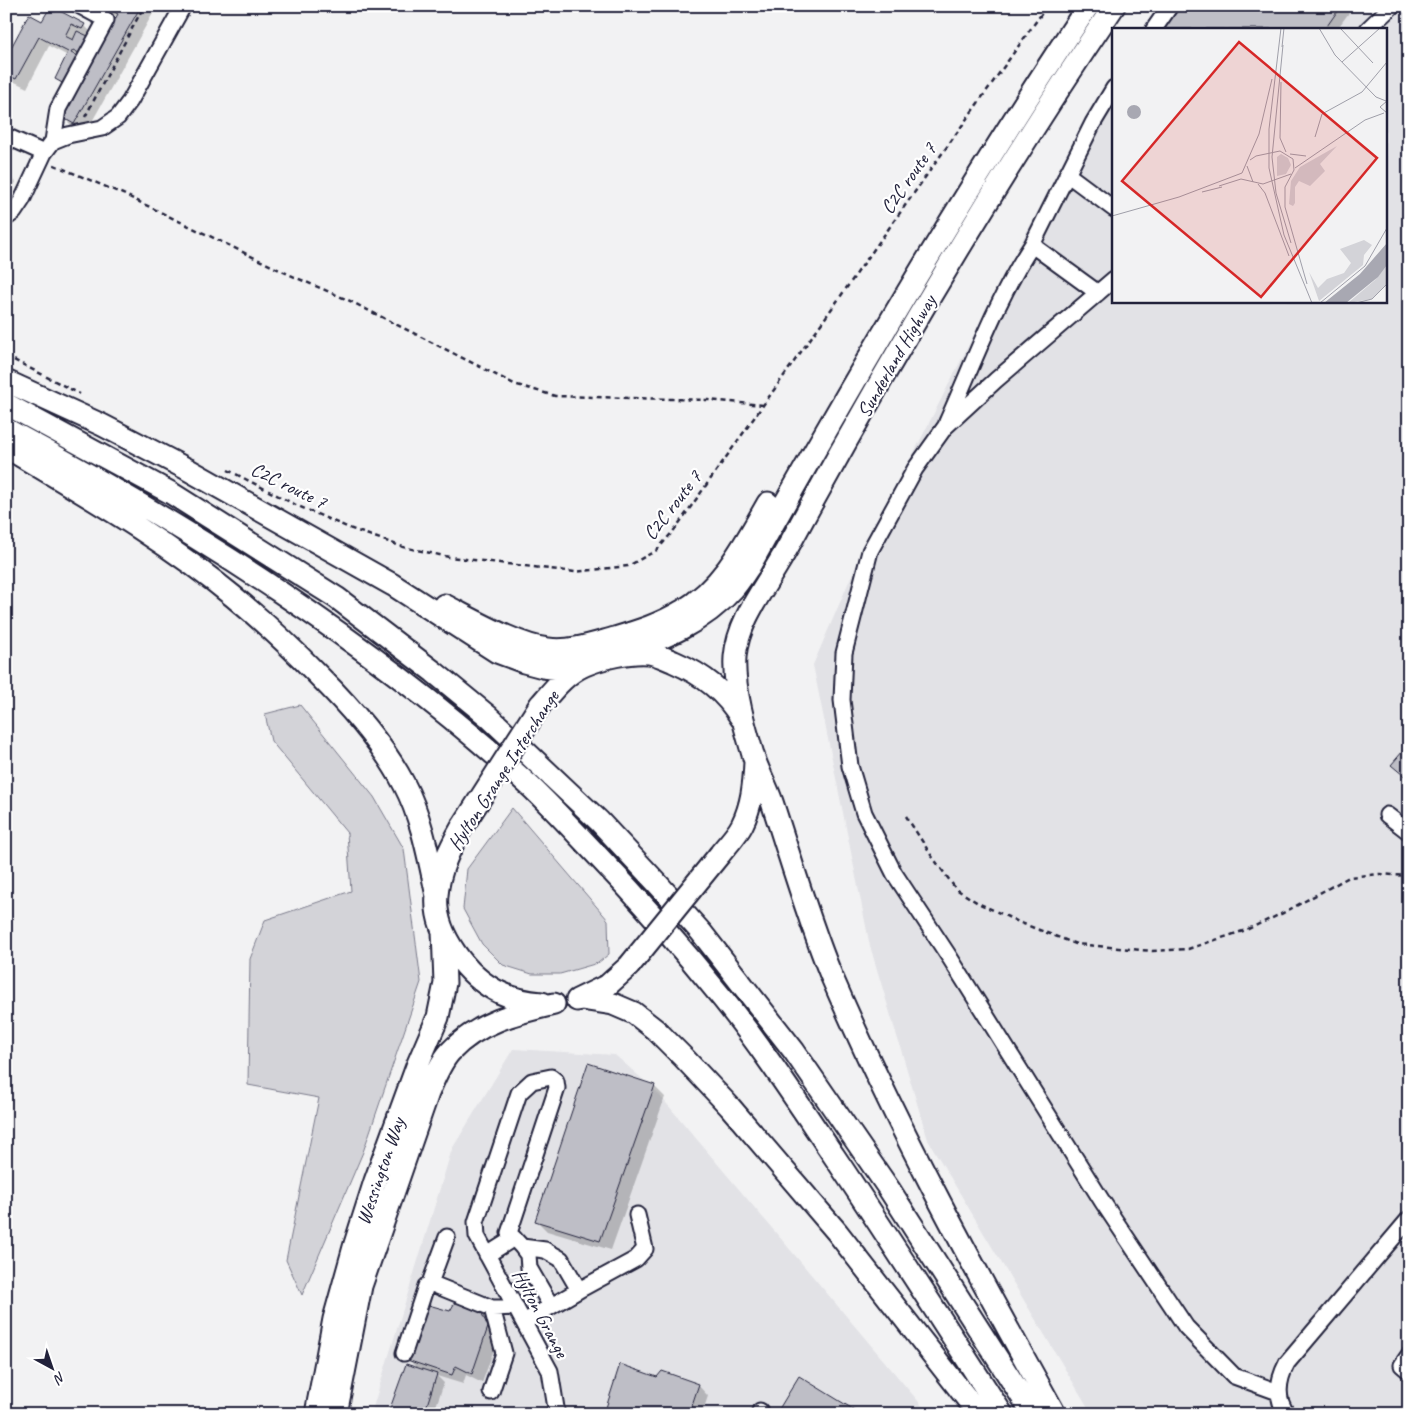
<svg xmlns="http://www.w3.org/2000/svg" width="1415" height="1420" font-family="Caveat,sans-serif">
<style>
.built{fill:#e2e2e6}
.green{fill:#d3d3d8;stroke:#7a7a8a}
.shadow{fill:#0003}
.building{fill:#bebec6;stroke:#22223b}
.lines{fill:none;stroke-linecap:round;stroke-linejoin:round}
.minor-casing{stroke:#22223b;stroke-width:19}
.highway-casing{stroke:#22223b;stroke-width:25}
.path{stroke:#22223b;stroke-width:2.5;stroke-dasharray:5 4;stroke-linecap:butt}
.minor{stroke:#fff;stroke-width:15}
.highway{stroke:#fff;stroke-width:21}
.highway-bridge-casing{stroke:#22223b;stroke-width:25;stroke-linecap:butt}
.highway-bridge{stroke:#fff;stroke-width:21}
.labels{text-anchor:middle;stroke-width:4.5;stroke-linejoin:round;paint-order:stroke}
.street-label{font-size:20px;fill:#22223b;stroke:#fff}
.inset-road{fill:none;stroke:#9f9fa9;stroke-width:1}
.view{fill:#d62828;fill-opacity:0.15;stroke:#d62828;stroke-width:2.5}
.inset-edge{fill:none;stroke:#22223b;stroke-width:2.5}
</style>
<rect width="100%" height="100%" fill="#f2f2f3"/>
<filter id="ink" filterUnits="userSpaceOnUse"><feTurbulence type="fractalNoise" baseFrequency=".02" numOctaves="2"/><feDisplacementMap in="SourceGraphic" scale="10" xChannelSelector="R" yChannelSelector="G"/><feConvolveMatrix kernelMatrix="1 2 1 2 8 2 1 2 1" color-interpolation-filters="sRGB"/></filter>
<g filter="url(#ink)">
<!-- built -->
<path class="built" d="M1168,6h241v1408h-317l-164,-274 -58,-194 -57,-281 41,-95 177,-347 83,-131v209h272v-272h-232z
M513,1049l102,6 41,36 273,323h-558l81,-265z"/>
<!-- green -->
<path class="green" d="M300,705l74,92 30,52 17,133 -58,170 -61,143 -16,-35 33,-162 -71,-13 2,-126 15,-39 86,-29 -4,-58 -76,-92 -6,-27z
M512,808l96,112 1,34 -11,9 -38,11h-28l-29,-9 -21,-21 -19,-35 4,-40z"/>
<!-- shadow -->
<path class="shadow" d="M98,6h59l-72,128 -13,-8 -10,-10 4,-27 -10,-11 12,-22 -19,-10 -22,42 -16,-8 -5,-5v-15l37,-37 6,-12 35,14 10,10 -2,4 -7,-3 12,12 -8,20 29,-51z
M1180,6h174l-17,23h-173z
M6,174l10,8 -10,17z
M589,1064l66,23 10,10 -54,153 -64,-19 -10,-10z
M478,1306l10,11 10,21 -16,45 -16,-8 -3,9 -26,-8 7,7 -10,29 -45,2 29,-45 -10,-10 42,-46z
M658,1378l40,7 10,11 -6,18h-97z"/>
<!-- building -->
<path class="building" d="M104,6h37l-67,118 -14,-8 58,-102z
M1179,6h162l-16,23h-163z
M49,9l6,3 1,-3 29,15 -3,5 -11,-5 -6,12 8,4 4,-9 11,5 -9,17 -6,-3 -2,3 10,5 -15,27 -11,-6 13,-27 -29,-15 -23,42 -10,-5v-17l23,-43 13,7z
M1409,744v36l-18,-15z
M588,1063l67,22 -55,156 -65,-20z
M458,1297l20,8 10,22 -16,47 -16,-8 -4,9 -45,-15 18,-56 25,7z
M406,1364l31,10 -11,34 15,6h-53z
M620,1364l37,13 5,-6 37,13 -10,30h-85z
M799,1376l62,38h-85z"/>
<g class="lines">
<defs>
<path id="minor" d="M1154,29l16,-23
M1368,29l24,-23
M6,136l38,17
M53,141l5,-32 48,-89 -26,-14
M1067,174l47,35
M6,218l8,-6 8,-12 22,-47 9,-12 15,-6 34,-7 16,-11 12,-16 53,-95
M1032,245l61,-122 21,-35
M1114,279l-118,101 -51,47 -30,42 -45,82 -26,102 -2,47 8,66 14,47 30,60 56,85 152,243 84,126 48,49 44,16
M947,422c27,-60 49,-122 85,-177l66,48
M1387,815l22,17
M522,1247l6,8 1,13 22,38
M487,1255l27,-17
M430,1283l17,-46
M579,1290l57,-31 9,-10 -8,-34
M524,1322l55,-32 -18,-31 -16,-9 -23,-3 -13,-14 48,-145 -1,-7 -5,-4 -19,4 -13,12 -43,129 1,14 73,135 6,37 -1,6
M404,1353l22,-67 4,-3 62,25 24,-1
M1409,1355l-7,10 7,6
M491,1392l13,-39 -12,-45
M759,1414l1,-3
M1287,1414c-12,-16 -9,-34 0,-51l122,-144"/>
<path id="highway" d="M6,381l96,44 85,44 206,116 104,67 27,10 19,5 17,2 25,-4
M6,404l165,89 166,105 97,74 55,45 110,104 57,61 45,50 93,119 95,138 144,225
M6,429c187,100 368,215 525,358 22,21 43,44 65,67 44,46 86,94 127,145 40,50 75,104 111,157 57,85 113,172 168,258
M6,447c78,47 158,92 228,150 30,25 59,52 86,80 32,32 63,67 84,107 18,34 25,75 33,112
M444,605c28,14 74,41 104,44 23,3 45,-5 67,-11 23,-7 46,-14 67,-27 41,-24 63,-68 86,-108
M619,655c42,-16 83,-31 114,-66 6,-6 11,-15 16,-22 107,-191 217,-379 339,-561
M540,705c13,-15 26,-32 45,-40 17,-7 45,-14 64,-12 8,1 18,6 25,9 28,12 51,29 67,56
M462,827c-12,21 -23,43 -25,68 -4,38 31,83 64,98 13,6 27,9 41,10
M720,854c7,-9 17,-19 22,-29 10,-20 12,-41 13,-63
M581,999l32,5 21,9 23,18 27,27 46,49 107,125 142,182
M577,1000l31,-15 21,-19
M316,1414l18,-95 20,-72 21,-66 42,-115 21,-49 7,-34 -2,-52
M336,1414l25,-128 67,-193c6,-14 12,-30 22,-41 28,-30 66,-39 104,-48
M1055,1414c-80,-144 -159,-288 -224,-439 -23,-56 -40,-115 -59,-173 -5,-15 -13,-29 -18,-44 -9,-30 -21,-70 -19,-101 3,-35 26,-64 43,-93 8,-13 16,-28 23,-41 97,-177 200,-350 313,-517"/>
</defs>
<!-- minor casing -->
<use href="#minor" class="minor-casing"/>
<!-- highway casing -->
<use href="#highway" class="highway-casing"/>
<!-- path -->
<path class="path" d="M85,117l59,-111
M54,165l69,29 167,81 58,25 166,84 41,12 154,4 54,5
M6,356l74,38
M228,470l68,35 53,23 54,19 46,10 126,15 53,-6 29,-16 18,-21 372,-523
M906,816l25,39 25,34 22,14 43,20 55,21 76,7 36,-2 58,-19 37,-17 66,-36 30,-3 30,2"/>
<!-- minor -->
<use href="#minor" class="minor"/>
<!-- highway -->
<use href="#highway" class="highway"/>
<defs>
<path id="highway-bridge" d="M462,827l78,-122
M629,966l91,-112"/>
</defs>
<!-- highway-bridge casing -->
<use href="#highway-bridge" class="highway-bridge-casing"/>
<!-- highway-bridge -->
<use href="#highway-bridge" class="highway-bridge"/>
</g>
</g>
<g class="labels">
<!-- street labels -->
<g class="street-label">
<text transform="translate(908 178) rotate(-55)" y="7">C2C route 7</text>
<text transform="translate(896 356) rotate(-60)" y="7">Sunderland Highway</text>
<text transform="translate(289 485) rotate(26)" y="7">C2C route 7</text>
<text transform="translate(672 505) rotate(-52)" y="7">C2C route 7</text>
<text transform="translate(503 770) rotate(-57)" y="7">Hylton Grange Interchange</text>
<text transform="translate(380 1171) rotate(-71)" y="7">Wessington Way</text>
<text transform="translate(541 1313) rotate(62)" y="7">Hylton Grange</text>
</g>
</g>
<!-- overview -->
<g transform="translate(1112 28)">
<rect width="275" height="275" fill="#f2f2f3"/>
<path d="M225,118l-17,18 5,7 -15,15 -11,-5 -4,6v16l-2,3 -4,-2 2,-23 9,-14zM169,126l7,4 3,7 -5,9 -9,2v-19zM252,212l8,5 -8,10 -1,10 -44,36 -10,-29 9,16 9,-9 17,-6 7,-10 -11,-14zM275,237v19l-15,15 -24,4 27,-23z" fill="#d3d3d8"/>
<path d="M15 84a7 7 0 1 1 14 0a7 7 0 1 1-14 0ZM275,215v22l-9,12 -32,26h-22l36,-29z" fill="#a8a8b2"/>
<path class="inset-road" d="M169,0l-12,101v39l15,67 28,68M207,0l16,27 41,42 10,4M228,0l33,35M171,17l-11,112 4,36 15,50M170,19l2,-19M230,34l38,-34M169,54l-1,56 6,14M275,73l-7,6 7,6M203,109l7,-23 40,-22 25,-30M178,126l16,2M138,132l6,-4 24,-5 13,8 1,11 -9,17v20l22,77M135,138l6,16M183,140l70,-48 19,-7M146,156l7,9 24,63M107,158l22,-7 22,5 28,-10M90,164l20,-5M0,188l67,-19 63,-24 17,-39 13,-55M208,275l45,-37 22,-38M244,275l16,-4 15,-15"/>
<path class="view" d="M127,14l138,116 -116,139 -139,-116z"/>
<rect width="275" height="275" class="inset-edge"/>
</g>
<!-- margin -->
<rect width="1415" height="1420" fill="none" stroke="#fff" stroke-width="25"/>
<rect x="12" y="12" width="1390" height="1395" fill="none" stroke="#22223b" stroke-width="2" filter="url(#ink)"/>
<!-- north arrow -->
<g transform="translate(52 1368) rotate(140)" stroke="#ffffff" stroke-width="4" paint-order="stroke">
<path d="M0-4L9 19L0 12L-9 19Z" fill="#22223b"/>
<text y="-8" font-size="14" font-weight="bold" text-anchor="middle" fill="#22223b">N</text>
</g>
</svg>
